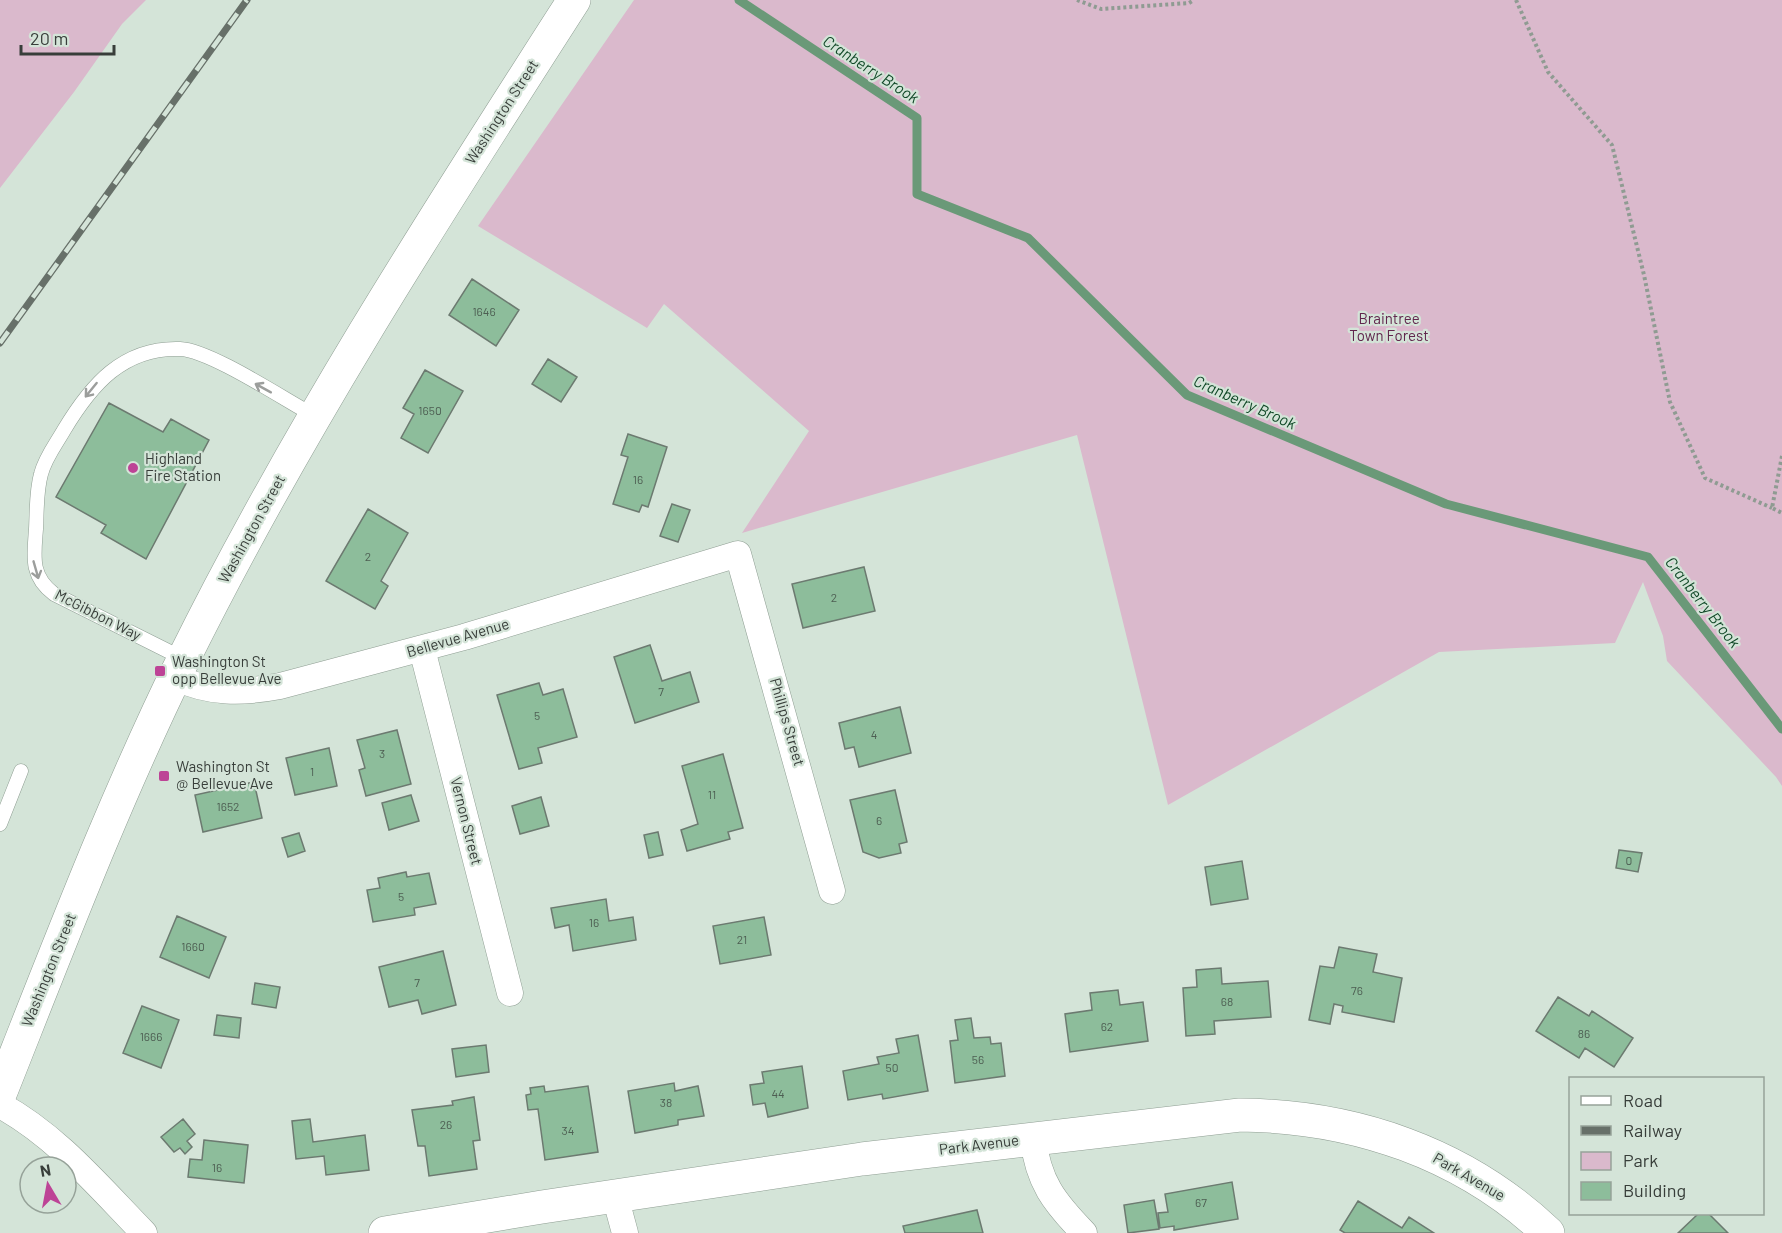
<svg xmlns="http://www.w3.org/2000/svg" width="1782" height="1233" font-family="Barlow,sans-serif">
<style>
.green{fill:#dab9cc}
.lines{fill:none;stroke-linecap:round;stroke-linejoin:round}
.stream{stroke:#6a9978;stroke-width:9}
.building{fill:#8dbd9b;stroke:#6c7a70;stroke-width:1.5}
.service-casing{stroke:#8f9e93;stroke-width:15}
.minor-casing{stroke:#8f9e93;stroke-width:27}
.tertiary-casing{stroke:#8f9e93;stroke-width:34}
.secondary-casing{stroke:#8f9e93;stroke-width:34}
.path{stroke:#8f9b92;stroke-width:4;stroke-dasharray:3 3;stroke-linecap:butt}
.service{stroke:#fff;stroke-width:14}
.minor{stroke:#fff;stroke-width:26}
.tertiary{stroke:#fff;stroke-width:33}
.secondary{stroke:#fff;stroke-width:33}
.rail-casing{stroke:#677069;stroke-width:7}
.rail{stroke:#d4e4d8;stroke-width:4.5;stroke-dasharray:14;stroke-linecap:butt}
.oneway{stroke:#9c9e9c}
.poi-dot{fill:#bd4396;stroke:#d4e4d8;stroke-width:2}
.labels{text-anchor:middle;stroke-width:4.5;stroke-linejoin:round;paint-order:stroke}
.number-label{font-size:12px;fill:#4d5e52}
.street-label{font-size:15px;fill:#383e3a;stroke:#d4e4d8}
.park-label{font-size:15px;fill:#61264d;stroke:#d4e4d8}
.poi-label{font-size:15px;fill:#383e3a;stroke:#d4e4d8;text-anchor:start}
.water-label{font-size:16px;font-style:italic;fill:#114928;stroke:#d4e4d8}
</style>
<rect width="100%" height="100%" fill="#d4e4d8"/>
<!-- green -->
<path class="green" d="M0,0h146l-24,24 -48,68 -74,96z
M634,0h1148v786l-6,-9 -109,-116 -4,-25 -20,-54 -28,61 -176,9 -271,153 -91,-370 -335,98 67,-102 -145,-127 -17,24 -169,-102z"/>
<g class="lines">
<!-- stream -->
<path class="stream" d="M739,0l178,118v76l111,44 159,157 259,109 202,53 134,172"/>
</g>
<!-- building -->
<path class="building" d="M472,279l47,31 -23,36 -47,-31z
M548,359l29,18 -16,25 -29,-18z
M425,370l38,21 -35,62 -27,-15 13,-24 -11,-6z
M109,403l54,29 8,-13 38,21 -63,119 -45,-26 5,-8 -50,-28z
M628,434l39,13 -19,60 -6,-2 -3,7 -26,-8 15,-47 -7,-2z
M672,504l18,6 -12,32 -18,-6z
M368,509l40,24 -27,48 7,5 -13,23 -49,-28z
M864,567l11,44 -72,17 -11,-44z
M650,645l12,36 28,-9 9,30 -64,21 -21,-66z
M539,683l4,12 20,-6 14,48 -39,11 4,15 -23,6 -22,-74z
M900,707l11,46 -52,14 -5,-20 -9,2 -6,-26z
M397,730l14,54 -45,12 -7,-26 6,-2 -8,-28z
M329,748l8,38 -42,9 -9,-37z
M723,754l20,74 -15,4 2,7 -43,12 -6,-21 17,-6 -16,-58z
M254,782l8,36 -59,14 -8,-37z
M895,790l12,52 -8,2 2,9 -22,5 -16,-6 -13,-52z
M411,795l8,26 -30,9 -7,-27z
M541,797l8,29 -29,8 -8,-28z
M658,832l5,23 -14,3 -5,-23z
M299,833l6,18 -17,6 -6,-19z
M1619,850l23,3 -4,19 -22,-4z
M1242,861l6,38 -37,6 -6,-38z
M406,872l1,5 22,-4 7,31 -22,4 1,7 -42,7 -6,-32 13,-2 -2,-10z
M606,899l3,22 24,-4 3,23 -63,11 -4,-26 -14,3 -4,-20z
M177,916l49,21 -17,41 -49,-21z
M764,917l7,38 -51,9 -7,-38z
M1339,947l38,7 -4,18 29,6 -8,44 -52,-10 1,-6 -9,-2 -4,20 -21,-4 11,-54 14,2z
M443,951l13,54 -34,9 -4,-14 -29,7 -10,-40z
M1221,968l1,16 46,-3 3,36 -57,4 1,13 -29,2 -3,-48 14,-1 -1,-17z
M255,983l25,4 -4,21 -24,-4z
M1118,990l2,15 23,-3 5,39 -78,11 -5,-38 27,-4 -2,-17z
M1558,997l31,19 3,-5 41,27 -19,29 -29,-19 -6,10 -43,-27z
M142,1006l37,14 -18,48 -38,-15z
M217,1015l24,3 -2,20 -25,-3z
M971,1018l3,20 16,-1 1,7 10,-1 4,33 -50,7 -5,-42 8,-1 -3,-20z
M918,1035l10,56 -45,8 -1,-5 -34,6 -5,-29 36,-7 -2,-7 22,-4 -3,-14z
M486,1045l3,27 -33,5 -4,-28z
M802,1066l6,42 -40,9 -3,-14 -12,2 -3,-20 14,-2 -2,-11z
M674,1083l1,8 23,-5 6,30 -26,4v5l-43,8 -7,-42z
M544,1086l1,6 43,-6 10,66 -53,8 -7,-51 -10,1 -2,-15 5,-1 -1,-6z
M474,1097l6,43 -7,1 4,28 -48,7 -4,-30h-7l-6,-36 41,-5 -1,-4z
M183,1119l12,15 -8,7 5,6 -7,7 -5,-6 -6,4 -13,-15z
M310,1119l3,23 52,-7 4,35 -43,5 -2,-19 -28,3 -4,-38z
M204,1140l44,5 -4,38 -56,-6 2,-18 12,1z
M1232,1182l6,37 -64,11v-4l-14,2 -2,-15 10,-1 -3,-18z
M1154,1200l5,29 -31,4 -4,-28z
M1358,1201l44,27 7,-11 25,16h-89l-5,-3z
M977,1210l6,23h-78l-2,-7z
M1698,1214h11l19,19h-50z"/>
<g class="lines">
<defs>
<path id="service" d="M184,659l-130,-65c-24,-18 -20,-38 -18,-65 1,-18 0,-37 5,-55 4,-16 15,-30 23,-44 27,-45 59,-83 116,-81 30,1 105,51 135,67
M0,824l21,-53"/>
<path id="minor" d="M422,649l88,344
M175,677c34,17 68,16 105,9l184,-49 274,-83 94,337
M0,1105c57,31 99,82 144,128
M1033,1138c5,44 21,64 51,95
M615,1196l10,37"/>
<path id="tertiary" d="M385,1233l157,-26 320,-48 378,-44c114,1 224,38 308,118"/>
<path id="secondary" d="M0,1094c58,-146 114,-294 184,-436 113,-228 252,-443 390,-658"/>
</defs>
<!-- service casing -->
<use href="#service" class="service-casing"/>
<!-- minor casing -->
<use href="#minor" class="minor-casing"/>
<!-- tertiary casing -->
<use href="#tertiary" class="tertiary-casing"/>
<!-- secondary casing -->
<use href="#secondary" class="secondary-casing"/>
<!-- path -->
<path class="path" d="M1077,0l24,9 88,-6 5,-3
M1516,0l32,72 64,73 32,130 26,127 35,76 67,30
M1782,456l-10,52 10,5"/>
<!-- service -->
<use href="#service" class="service"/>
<!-- minor -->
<use href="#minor" class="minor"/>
<!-- tertiary -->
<use href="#tertiary" class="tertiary"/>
<!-- secondary -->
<use href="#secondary" class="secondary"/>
<defs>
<path id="rail" d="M0,343l247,-343"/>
</defs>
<!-- rail casing -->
<use href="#rail" class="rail-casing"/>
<!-- rail -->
<use href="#rail" class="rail"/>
</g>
<!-- one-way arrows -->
<defs><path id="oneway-shaft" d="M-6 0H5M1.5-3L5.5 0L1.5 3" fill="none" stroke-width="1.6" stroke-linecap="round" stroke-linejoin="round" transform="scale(1.5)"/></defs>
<g class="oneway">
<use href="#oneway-shaft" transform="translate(263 388) rotate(-151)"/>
<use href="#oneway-shaft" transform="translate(91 390) rotate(129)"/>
<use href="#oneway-shaft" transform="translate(36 570) rotate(74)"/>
</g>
<!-- markers -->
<g class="poi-dot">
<circle cx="133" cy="468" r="6"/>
<rect x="154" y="665" width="12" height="12" rx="3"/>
<rect x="158" y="770" width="12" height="12" rx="3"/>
</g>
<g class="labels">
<!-- number labels -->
<g class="number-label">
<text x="484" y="316">1646</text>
<text x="430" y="415">1650</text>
<text x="638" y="484">16</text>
<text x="368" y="561">2</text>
<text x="834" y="602">2</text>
<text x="661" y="696">7</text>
<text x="537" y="720">5</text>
<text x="874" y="739">4</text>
<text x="382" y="758">3</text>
<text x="312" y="776">1</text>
<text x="712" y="799">11</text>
<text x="228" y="811">1652</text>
<text x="879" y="825">6</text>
<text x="1629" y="865">0</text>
<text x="401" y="901">5</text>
<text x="594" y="927">16</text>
<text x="742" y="944">21</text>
<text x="193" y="951">1660</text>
<text x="417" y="987">7</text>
<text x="1357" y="995">76</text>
<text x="1227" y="1006">68</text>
<text x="1107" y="1031">62</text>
<text x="1584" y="1038">86</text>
<text x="151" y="1041">1666</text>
<text x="978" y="1064">56</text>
<text x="892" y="1072">50</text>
<text x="778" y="1098">44</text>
<text x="666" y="1107">38</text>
<text x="446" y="1129">26</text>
<text x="568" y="1135">34</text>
<text x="217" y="1172">16</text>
<text x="1201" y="1207">67</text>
</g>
<!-- street labels -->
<g class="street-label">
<text transform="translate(502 112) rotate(-57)" y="5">Washington Street</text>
<text transform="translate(252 529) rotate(-61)" y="5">Washington Street</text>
<text transform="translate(98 615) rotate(27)" y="5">McGibbon Way</text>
<text transform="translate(458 638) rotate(-16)" y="5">Bellevue Avenue</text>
<text transform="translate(787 722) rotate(74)" y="5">Phillips Street</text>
<text transform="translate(466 821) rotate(76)" y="5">Vernon Street</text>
<text transform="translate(49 970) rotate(-68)" y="5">Washington Street</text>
<text transform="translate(979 1145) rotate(-7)" y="5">Park Avenue</text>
<text transform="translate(1469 1177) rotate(30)" y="5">Park Avenue</text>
</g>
<!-- park labels -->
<g class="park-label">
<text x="1389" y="324">Braintree<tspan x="1389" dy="17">Town Forest</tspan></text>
</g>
<!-- poi labels -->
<g class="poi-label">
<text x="145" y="464">Highland<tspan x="145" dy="17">Fire Station</tspan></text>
<text x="172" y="667">Washington St<tspan x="172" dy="17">opp Bellevue Ave</tspan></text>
<text x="176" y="772">Washington St<tspan x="176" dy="17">@ Bellevue Ave</tspan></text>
</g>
<!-- water labels -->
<g class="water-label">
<text transform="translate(871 69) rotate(33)" y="6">Cranberry Brook</text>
<text transform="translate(1245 402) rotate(24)" y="6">Cranberry Brook</text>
<text transform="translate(1703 602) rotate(52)" y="6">Cranberry Brook</text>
</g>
</g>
<!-- legend -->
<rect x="1569" y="1077" width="195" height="138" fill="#d4e4d8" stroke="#96a299" stroke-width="1.5"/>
<rect x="1581" y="1096" width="30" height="9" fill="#ffffff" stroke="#96a299" stroke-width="1.5"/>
<text x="1623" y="1107" font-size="18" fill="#383e3a">Road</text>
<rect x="1581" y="1126" width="30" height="9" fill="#677069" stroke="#96a299" stroke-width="1.5"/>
<text x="1623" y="1137" font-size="18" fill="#383e3a">Railway</text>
<rect x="1581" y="1152" width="30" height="18" fill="#dab9cc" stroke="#96a299" stroke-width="1.5"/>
<text x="1623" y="1167" font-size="18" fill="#383e3a">Park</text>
<rect x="1581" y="1182" width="30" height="18" fill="#8dbd9b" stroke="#96a299" stroke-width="1.5"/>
<text x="1623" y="1197" font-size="18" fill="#383e3a">Building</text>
<!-- north arrow -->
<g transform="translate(48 1185) rotate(350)"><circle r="28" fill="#d4e4d8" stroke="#96a299" stroke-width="1.5"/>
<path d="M0-4.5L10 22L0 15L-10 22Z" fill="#bd4396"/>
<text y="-9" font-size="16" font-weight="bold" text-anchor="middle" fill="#383e3a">N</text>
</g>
<!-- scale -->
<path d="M21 45v9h93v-9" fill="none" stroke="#383e3a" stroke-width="3"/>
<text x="30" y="45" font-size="18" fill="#383e3a" stroke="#d4e4d8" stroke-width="4.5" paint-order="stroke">20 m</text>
</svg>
